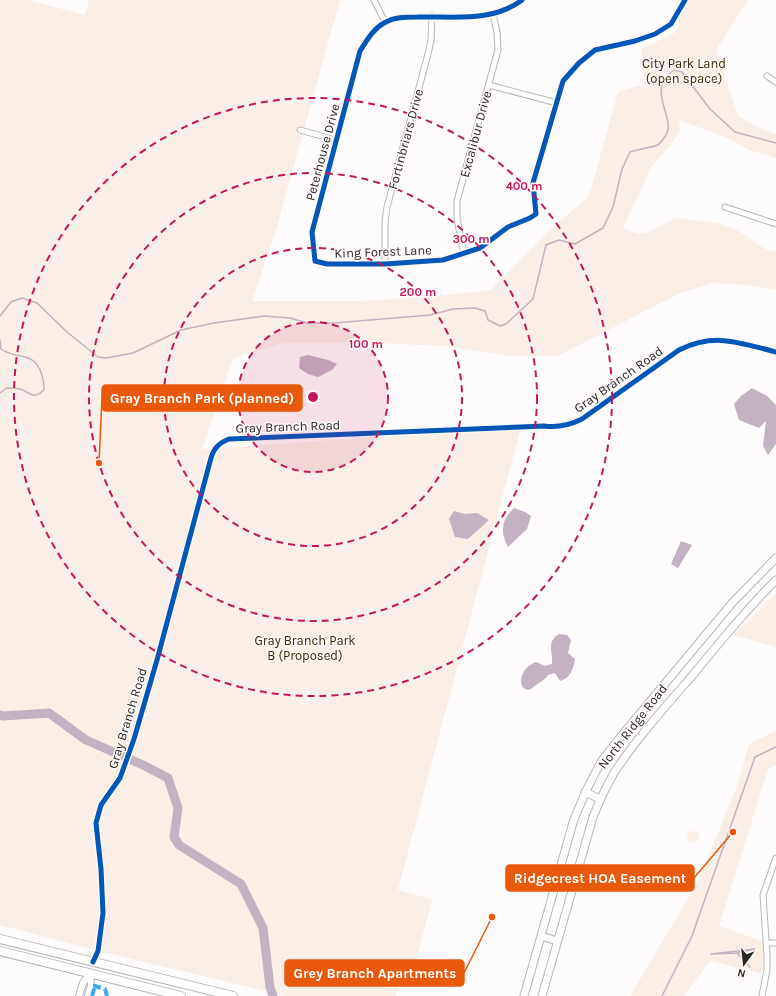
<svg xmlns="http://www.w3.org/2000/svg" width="776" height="996" font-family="Karla,sans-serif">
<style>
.green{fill:#f9efe6}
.water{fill:#c3b2c2}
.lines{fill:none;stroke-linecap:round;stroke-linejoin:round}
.stream{stroke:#c3b2c2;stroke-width:1.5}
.river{stroke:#c3b2c2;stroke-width:9}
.minor-casing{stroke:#b9b6b6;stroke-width:7}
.tertiary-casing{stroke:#b9b6b6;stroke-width:8}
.secondary-casing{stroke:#b9b6b6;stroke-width:9}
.trunk-casing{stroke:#b9b6b6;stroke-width:10}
.minor{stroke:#fffefe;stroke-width:5}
.tertiary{stroke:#fffefe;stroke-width:6}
.secondary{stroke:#fffefe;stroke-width:7}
.trunk{stroke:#fffefe;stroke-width:8}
.quiet{stroke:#3fa9f5;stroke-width:4;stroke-dasharray:8 4;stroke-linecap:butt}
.cycleway-casing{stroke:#fefafa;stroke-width:8}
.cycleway{stroke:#0057b8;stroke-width:5}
.ring{fill:none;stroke:#c2185b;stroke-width:2;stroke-dasharray:7 5}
.labels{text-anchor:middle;stroke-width:3;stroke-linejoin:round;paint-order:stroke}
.park-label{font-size:13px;fill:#3d2402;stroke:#fefafa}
.street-label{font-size:13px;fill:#2a2727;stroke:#fefafa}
.centre{fill:#c2185b;stroke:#fefafa;stroke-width:2}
.ring-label{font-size:12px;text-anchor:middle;font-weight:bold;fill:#c2185b;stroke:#fefafa;stroke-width:3;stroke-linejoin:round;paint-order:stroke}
.leader{fill:none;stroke:#e8590c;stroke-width:1.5}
.callout-dot{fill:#e8590c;stroke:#fefafa;stroke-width:1.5}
.callout{fill:#e8590c;stroke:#e8590c;stroke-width:1.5}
.callout-label{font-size:14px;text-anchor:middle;font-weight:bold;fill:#fff}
</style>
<rect width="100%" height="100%" fill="#fdfbfb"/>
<!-- green -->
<path class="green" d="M0,0h28l57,15 4,-15h251l-64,230 -24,71h109l78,-5 51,-6 62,-62 37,-32 29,-104 27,-8 -4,-35 35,-17 9,-32h63l-32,50 22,66 23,13 15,5v24l-27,-8 -24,-13 -46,-17 1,12 -11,15 -17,19 -29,62 14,6 10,-1 28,-15 42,5 20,7 30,20 9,2v38l-29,-5 -34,-2 -33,10 -122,63h-48l-65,-10 -66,-3h-95l-51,15 -31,91 319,-22 -123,463 34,9 -14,55 2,16 -17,-2 -7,28h-110l-188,-45 -98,-26z
M776,593v54l-42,-12z
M776,731v34l-8,4 -49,157 46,16 -3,32 -52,-13 -26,35h-54l69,-116 39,-96 11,-40z
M687 837a6 6 0 1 1 12 0a6 6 0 1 1-12 0Z"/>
<!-- water -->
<path class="water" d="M308,355l20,5 9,4 -5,6 -14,7 -10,-3 -9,-6 1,-11z
M752,388l15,8 9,9v39l-8,11 -5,-9 3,-25 -7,7 -20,-8 -5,-16 7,-8z
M514,508l11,4 6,4 -4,13 -19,18c-8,-16 -7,-26 6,-39z
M454,511l11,3 12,-1 12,7 -21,19 -13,-2 -6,-18z
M681,541l11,4 -14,23 -7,-4z
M559,634l8,1 4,5 -3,13 7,6c-2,10 -4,19 -15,22l-5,-8 -7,2c-3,5 -7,6 -12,10 -1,0 -4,3 -5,4 -12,5 -16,-19 5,-27l9,4 7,-2c1,-13 -6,-22 7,-30z"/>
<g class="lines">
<!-- stream -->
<path class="stream" d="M0,316l11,-14 11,-4 15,5 30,29 31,25 8,1 27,-5 48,-23 33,-7 50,-7 26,2 17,5h27l96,-8 23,-6 22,-1 10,3 3,9 12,6 6,-2 27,-25 13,-54 13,-5 16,4 28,-16 10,-21 9,-38 8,-17c9,-3 19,-4 28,-7 2,-2 4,-4 6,-7 16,-18 -21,-47 10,-68l8,2 28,37 25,23 41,11
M0,340l1,9c10,7 17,5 27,9 12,4 16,20 16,32 -12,11 -13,2 -24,-1 -4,-1 -9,-1 -13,-1l-7,5
M737,953l18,-4 -44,5 26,-1 13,14
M662,996l30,-60 63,-179 21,-10"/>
<!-- river -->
<path class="river" d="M0,715l3,1 46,-3 37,27 57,25 25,13 10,30 -4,29 5,8 62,39 22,44 7,59 3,9"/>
<defs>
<path id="minor" d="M374,0l11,22
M522,0c-30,23 -70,16 -105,17 -11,0 -23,0 -33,6 -11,6 -17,17 -24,28l-48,181 3,29 12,3h58l58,-4 37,-12 28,-21 22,-9 6,-4 -3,-31 30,-102 16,-18 16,-13 40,-9 20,-7 16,-10 14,-24
M767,76l9,6
M489,85l68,18
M300,130l36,10
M725,207l51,17
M464,254l-7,-35v-18l41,-151 -1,-18 -4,-18
M385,264v-42l2,-15 41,-153 3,-14 1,-24
M766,943h10
M93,962l5,-11 5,-38 -2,-44 -5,-46 5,-18 19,-27 14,-39 23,-79 54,-202c3,-10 8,-15 18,-19l315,-13c14,2 26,-1 38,-7l97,-69c37,-18 60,-7 97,2
M762,996l5,-26v-15l-4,-60 13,-37"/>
<path id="tertiary" d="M79,996l4,-13 7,-10
M88,996l3,-11 -1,-12"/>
<path id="secondary" d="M585,792l15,7
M541,936l16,5
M524,996l50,-177 13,-30 14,-27 17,-22 115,-138 43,-44
M542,996l51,-179c6,-15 13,-30 21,-44 22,-34 51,-66 78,-97 27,-33 54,-66 84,-96"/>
<path id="trunk" d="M0,939l233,57
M0,951l181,45"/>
</defs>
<!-- minor casing -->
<use href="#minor" class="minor-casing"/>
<!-- tertiary casing -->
<use href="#tertiary" class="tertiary-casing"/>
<!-- secondary casing -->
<use href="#secondary" class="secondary-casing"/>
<!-- trunk casing -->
<use href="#trunk" class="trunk-casing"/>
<!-- minor -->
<use href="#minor" class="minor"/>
<!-- tertiary -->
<use href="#tertiary" class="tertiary"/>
<!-- secondary -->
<use href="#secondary" class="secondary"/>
<!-- trunk -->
<use href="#trunk" class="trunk"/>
<!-- quiet -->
<path class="quiet" d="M95,984v2l10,3 2,7
M92,996l3,-10"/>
<defs>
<path id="cycleway" d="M522,0c-30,23 -70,16 -105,17 -11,0 -23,0 -33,6 -11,6 -17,17 -24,28l-48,181 3,29 12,3h58l58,-4 37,-12 28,-21 22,-9 6,-4 -3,-31 30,-102 16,-18 16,-13 40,-9 20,-7 16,-10 14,-24
M93,962l5,-11 5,-38 -2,-44 -5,-46 5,-18 19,-27 14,-39 23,-79 54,-202c3,-10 8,-15 18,-19l315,-13c14,2 26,-1 38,-7l97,-69c37,-18 60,-7 97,2"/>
</defs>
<!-- cycleway casing -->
<use href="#cycleway" class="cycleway-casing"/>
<!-- cycleway -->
<use href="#cycleway" class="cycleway"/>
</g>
<!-- distance rings -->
<circle cx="313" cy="397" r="75" fill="#c2185b" fill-opacity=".12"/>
<g class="ring">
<circle cx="313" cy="397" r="75"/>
<circle cx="313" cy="397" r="149"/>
<circle cx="313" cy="397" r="224"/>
<circle cx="313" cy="397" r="299"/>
</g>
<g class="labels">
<!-- park labels -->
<g class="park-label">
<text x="684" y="68">City Park Land<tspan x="684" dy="15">(open space)</tspan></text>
<text x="305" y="645">Gray Branch Park<tspan x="305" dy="15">B (Proposed)</tspan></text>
</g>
<!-- street labels -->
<g class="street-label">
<text transform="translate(475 134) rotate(-75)" y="5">Excalibur Drive</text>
<text transform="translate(405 139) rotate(-75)" y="5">Fortinbriars Drive</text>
<text transform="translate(322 152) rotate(-75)" y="5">Peterhouse Drive</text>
<text transform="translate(383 251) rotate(-2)" y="5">King Forest Lane</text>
<text transform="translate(618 379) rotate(-35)" y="5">Gray Branch Road</text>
<text transform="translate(288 426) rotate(-2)" y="5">Gray Branch Road</text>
<text transform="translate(127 718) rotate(-73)" y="5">Gray Branch Road</text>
<text transform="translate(632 726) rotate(-52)" y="5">North Ridge Road</text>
</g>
</g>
<circle cx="313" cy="397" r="6" class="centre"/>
<g class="ring-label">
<text x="524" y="190">400 m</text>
<text x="471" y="243">300 m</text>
<text x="418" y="296">200 m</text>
<text x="366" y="348">100 m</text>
</g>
<!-- callouts -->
<path class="leader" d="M99 463L102 398M733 832L694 878M492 917L464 973"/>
<g class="callout-dot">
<circle cx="99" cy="463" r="4"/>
<circle cx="733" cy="832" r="4"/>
<circle cx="492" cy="917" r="4"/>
</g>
<g class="callout">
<rect x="102" y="385" width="200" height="26" rx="4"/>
<rect x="506" y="865" width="188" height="26" rx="4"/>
<rect x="285" y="960" width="179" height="26" rx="4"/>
</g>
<g class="callout-label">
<text x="202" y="403">Gray Branch Park (planned)</text>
<text x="600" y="883">Ridgecrest HOA Easement</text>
<text x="375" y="978">Grey Branch Apartments</text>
</g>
<!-- north arrow -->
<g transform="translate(744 964) rotate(195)" stroke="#fefafa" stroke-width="3" paint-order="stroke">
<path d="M0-3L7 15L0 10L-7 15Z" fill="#2a2727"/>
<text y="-6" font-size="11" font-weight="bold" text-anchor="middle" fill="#2a2727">N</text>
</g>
</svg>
